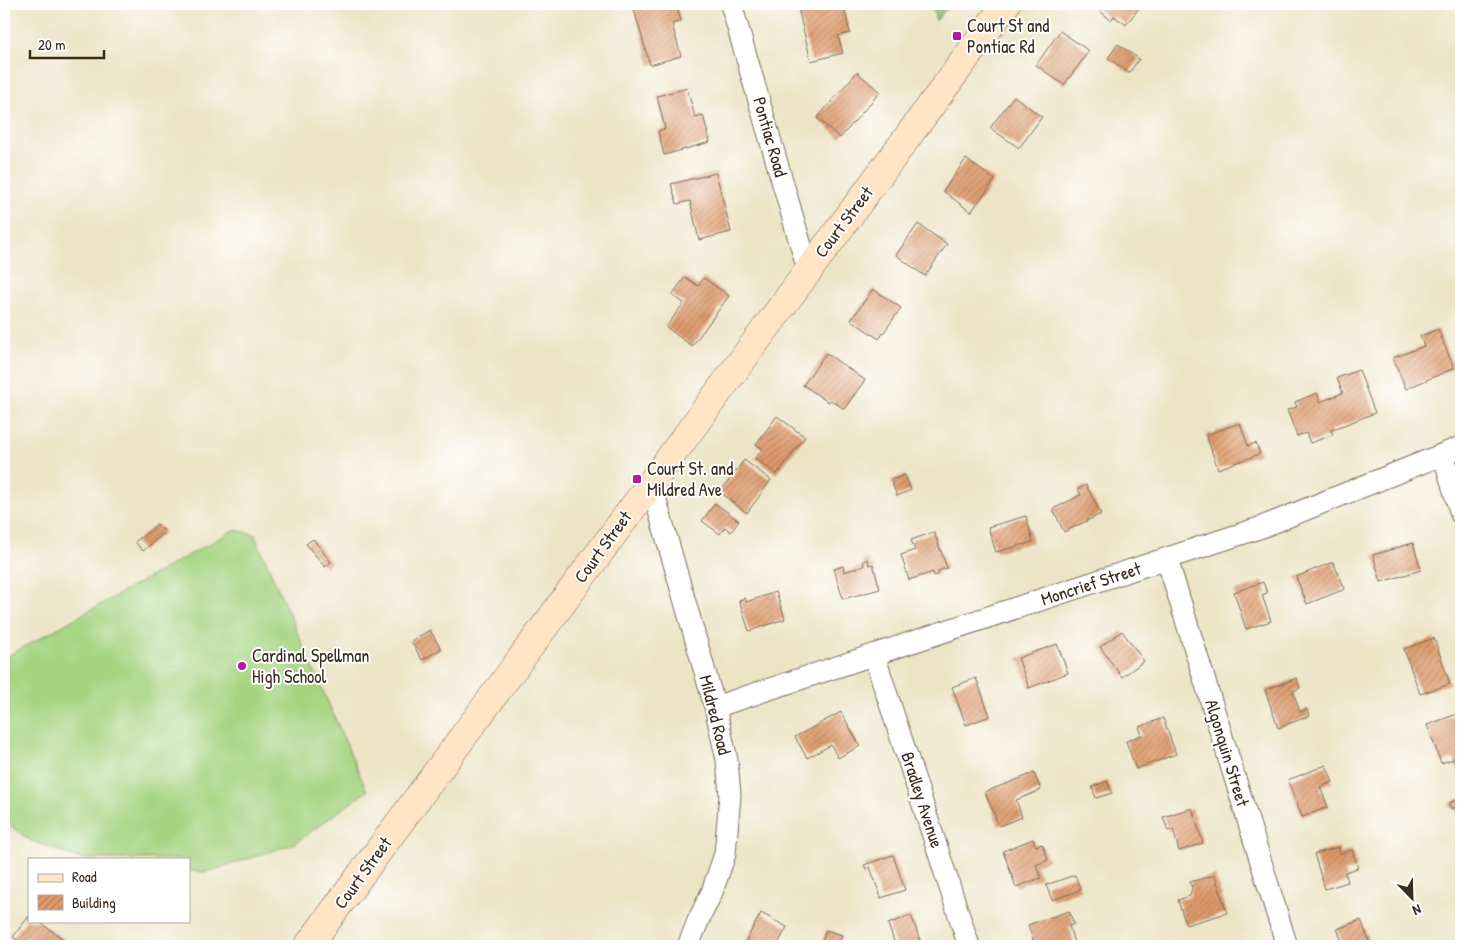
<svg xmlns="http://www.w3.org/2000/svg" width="1465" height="950" font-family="'Patrick Hand',sans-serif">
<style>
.forest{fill:url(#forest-crowns);stroke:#607046}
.garden{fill:#a5d481;stroke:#707f50}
.building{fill:url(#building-hatch)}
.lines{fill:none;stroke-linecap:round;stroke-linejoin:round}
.street-casing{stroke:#796b59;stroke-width:23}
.secondary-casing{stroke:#796b59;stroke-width:29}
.street{stroke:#fff;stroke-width:21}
.secondary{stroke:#fee5c5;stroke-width:28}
.poi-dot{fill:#b5179e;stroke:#fff;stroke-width:2}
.labels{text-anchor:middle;stroke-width:4;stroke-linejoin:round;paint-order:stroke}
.poi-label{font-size:18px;fill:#3b2a1e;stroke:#fff;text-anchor:start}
.street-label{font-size:18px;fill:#3b2a1e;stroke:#fff}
</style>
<defs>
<pattern id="forest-crowns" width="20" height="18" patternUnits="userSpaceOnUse" patternTransform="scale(1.25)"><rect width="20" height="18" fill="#84b66f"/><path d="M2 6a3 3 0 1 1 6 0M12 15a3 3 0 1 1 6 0" fill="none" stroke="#6d945b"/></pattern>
<pattern id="building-hatch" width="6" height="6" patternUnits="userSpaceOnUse" patternTransform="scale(1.25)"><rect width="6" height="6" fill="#de9a6b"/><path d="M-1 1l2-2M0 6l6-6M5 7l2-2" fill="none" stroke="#b57e57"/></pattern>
</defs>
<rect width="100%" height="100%" fill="#fff"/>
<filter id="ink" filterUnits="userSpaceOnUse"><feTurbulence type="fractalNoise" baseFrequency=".02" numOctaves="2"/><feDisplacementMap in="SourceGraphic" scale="10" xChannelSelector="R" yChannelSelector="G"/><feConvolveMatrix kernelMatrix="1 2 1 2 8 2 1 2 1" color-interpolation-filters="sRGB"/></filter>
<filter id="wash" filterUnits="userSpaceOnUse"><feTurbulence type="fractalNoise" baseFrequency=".0096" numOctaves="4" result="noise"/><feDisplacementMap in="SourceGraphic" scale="20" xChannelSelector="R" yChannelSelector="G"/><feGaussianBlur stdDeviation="1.12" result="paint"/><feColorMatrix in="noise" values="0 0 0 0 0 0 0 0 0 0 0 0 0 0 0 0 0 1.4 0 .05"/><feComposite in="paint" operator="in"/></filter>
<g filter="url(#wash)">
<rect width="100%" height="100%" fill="#ede4c6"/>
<!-- forest -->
<path class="forest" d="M931,4h20l-15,17z"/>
<!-- garden -->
<path class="garden" d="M234,530l20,4 113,257 -73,53 -87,28 -18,-1v-12h-107l-51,-18 -27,-20v-163z"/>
<g id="blocks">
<!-- building -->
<path class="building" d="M642,4h34l5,17 -9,3 9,32 -31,9 -17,-59z
M797,4h46l7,29 -12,3 5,17 -32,8z
M1091,4h51l-16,21 -12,-9 -3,4z
M1060,31l29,20 -25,34 -28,-20z
M1118,44l21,15 -10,14 -21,-15z
M857,72l23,20 -40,46 -23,-20z
M687,88l8,29 8,-2 7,27 -46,13 -6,-24 7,-2 -8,-33z
M1014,96l28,21 -23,31 -29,-20z
M966,159l29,21 -24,32 -28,-21z
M716,173l15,59 -32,8 -9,-39 -13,3 -6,-20z
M918,224l29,20 -22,32 -29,-21z
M685,277l13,9 6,-8 25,18 -37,50 -26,-19 18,-24 -12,-8z
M873,289l28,19 -22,31 -28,-19z
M1438,329l16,39 -48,21 -13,-31 31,-12 -4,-10z
M826,353l39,27 -21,29 -13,-9 -3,2 -25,-17z
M1359,370l16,43 -44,17 2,5 -23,8 -4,-10 -9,3 -10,-26 10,-3 -2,-5 22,-9 3,9 23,-9 -6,-15z
M777,416l28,21 -28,37 -22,-16 8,-9 -7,-5z
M1240,423l8,23 8,-3 4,11 -42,15 -12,-34z
M744,460l27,20 -24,33 -27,-21z
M905,475l6,15 -14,6 -6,-16z
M1086,485l15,29 -37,18 -11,-23 28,-14 -3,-6z
M715,503l24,18 -8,11 -6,-5 -5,7 -18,-13z
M1026,516l7,26 -37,10 -8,-25z
M157,524l8,8 -22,19 -8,-9z
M934,532l13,36 -9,3 1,3 -5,2 -1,-4 -24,8 -8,-25 14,-5 -4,-10z
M313,539l18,23 -6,5 -19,-23z
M1413,543l8,27 -40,12 -8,-27z
M868,559l1,6 4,-1 7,25 -37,10 -9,-30 9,-3 1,6 20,-6 -1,-5z
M1333,562l12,27 -38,15 -11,-27z
M1263,582l4,11 -5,2 9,26 -25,8 -12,-37z
M776,592l9,27 -36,12 -10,-31 6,-2 1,4z
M430,630l11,19 -19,11 -11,-19z
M1122,631l22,30 -22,16 -22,-30z
M1434,638l16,46 -30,10 -16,-45z
M1057,644l11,29 -39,15 -11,-30z
M976,678l14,38 -24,9 -14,-38z
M1297,678l3,10 -7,3 7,21 7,-3 2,7 -31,12 -13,-38z
M841,712l19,34 -22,12 -7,-13 -24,13 -12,-21z
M1457,714l4,12v42l-4,1 -3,-10 -13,4 -14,-38z
M1163,718l13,36 -40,15 -10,-28 16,-6 -3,-8z
M1326,765l7,17 -13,5 8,20 -26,10 -14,-37z
M1034,773l7,17 -25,10 6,17 -23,9 -14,-34z
M1107,781l5,12 -16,5 -4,-11z
M1461,798v25l-6,-16 -4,2 -2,-6z
M1192,808l11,35 -24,8 -6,-22 -5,2 -5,-14z
M1033,839l3,7 6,-2 6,16 -12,5 5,13 -25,9 -13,-36z
M1339,847l1,7 12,-4 6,18 -13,4 3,10 -23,7 -11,-35z
M893,855l12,35 -24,8 -11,-31 -4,2 -2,-4z
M1075,875l6,15 -29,10 -6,-15z
M1215,875l12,38 -41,12 -8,-25 12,-4 2,-8 -2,-6z
M1069,911l5,13 -5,2 6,20h-40l-7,-21z
M761,913l26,14 -10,19h-34z
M911,915l11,31h-33l6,-2 -7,-20z
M29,916v5h9l35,25h-47l-13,-9z
M1361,920l10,26h-27l-7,-17z
M826,930l16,5 -4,11h-10l-7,-2z"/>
</g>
</g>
<g filter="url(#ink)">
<use href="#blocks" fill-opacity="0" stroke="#796b59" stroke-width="1"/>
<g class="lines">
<defs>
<path id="street" d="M731,4l77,266
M1443,454l18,60
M651,483l64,224 12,53 3,35 -5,59 -13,38 -14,29 -10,25
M1167,559l120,387
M874,655l95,291
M715,707l547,-180 199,-80"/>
<path id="secondary" d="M308,946l698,-942"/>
</defs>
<!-- street casing -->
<use href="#street" class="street-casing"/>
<!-- secondary casing -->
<use href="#secondary" class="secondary-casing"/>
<!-- street -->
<use href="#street" class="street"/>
<!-- secondary -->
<use href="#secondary" class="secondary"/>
</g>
</g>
<!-- markers -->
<g class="poi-dot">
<rect x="952" y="31" width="10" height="10" rx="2.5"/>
<rect x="632" y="474" width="10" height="10" rx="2.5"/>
<circle cx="242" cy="666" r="5"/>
</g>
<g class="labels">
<!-- poi labels -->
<g class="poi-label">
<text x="967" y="32">Court St and<tspan x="967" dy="21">Pontiac Rd</tspan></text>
<text x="647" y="475">Court St. and<tspan x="647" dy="21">Mildred Ave</tspan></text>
<text x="252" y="662">Cardinal Spellman<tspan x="252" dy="21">High School</tspan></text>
</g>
<!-- street labels -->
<g class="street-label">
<text transform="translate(770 137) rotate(74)" y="6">Pontiac Road</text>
<text transform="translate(844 222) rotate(-53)" y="6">Court Street</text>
<text transform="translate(603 547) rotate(-54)" y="6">Court Street</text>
<text transform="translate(1091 584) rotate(-18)" y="6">Moncrief Street</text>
<text transform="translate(715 715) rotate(76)" y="6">Mildred Road</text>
<text transform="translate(1227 753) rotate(73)" y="6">Algonquin Street</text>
<text transform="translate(922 800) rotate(72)" y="6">Bradley Avenue</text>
<text transform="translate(363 873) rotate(-54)" y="6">Court Street</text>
</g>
</g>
<!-- margin -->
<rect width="1465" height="950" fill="none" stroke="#fff" stroke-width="20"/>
<!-- legend -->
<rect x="28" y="858" width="162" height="65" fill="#ffffff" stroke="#b1aaa5"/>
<rect x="38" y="874" width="25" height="8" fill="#fee5c5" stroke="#b1aaa5"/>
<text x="72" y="882" font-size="15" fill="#3b2a1e">Road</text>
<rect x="38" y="895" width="25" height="15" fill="url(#building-hatch)" stroke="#b1aaa5"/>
<text x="72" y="908" font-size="15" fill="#3b2a1e">Building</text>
<!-- north arrow -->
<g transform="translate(1412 898) rotate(157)" stroke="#ffffff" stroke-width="4" paint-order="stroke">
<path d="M0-4L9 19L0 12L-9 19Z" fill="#3b2a1e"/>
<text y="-8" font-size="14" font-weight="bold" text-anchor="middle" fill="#3b2a1e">N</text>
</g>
<!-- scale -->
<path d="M30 50v8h74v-8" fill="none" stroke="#3b2a1e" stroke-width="2.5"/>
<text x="38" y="50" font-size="15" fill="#3b2a1e" stroke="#ffffff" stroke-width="4" paint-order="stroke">20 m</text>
</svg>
